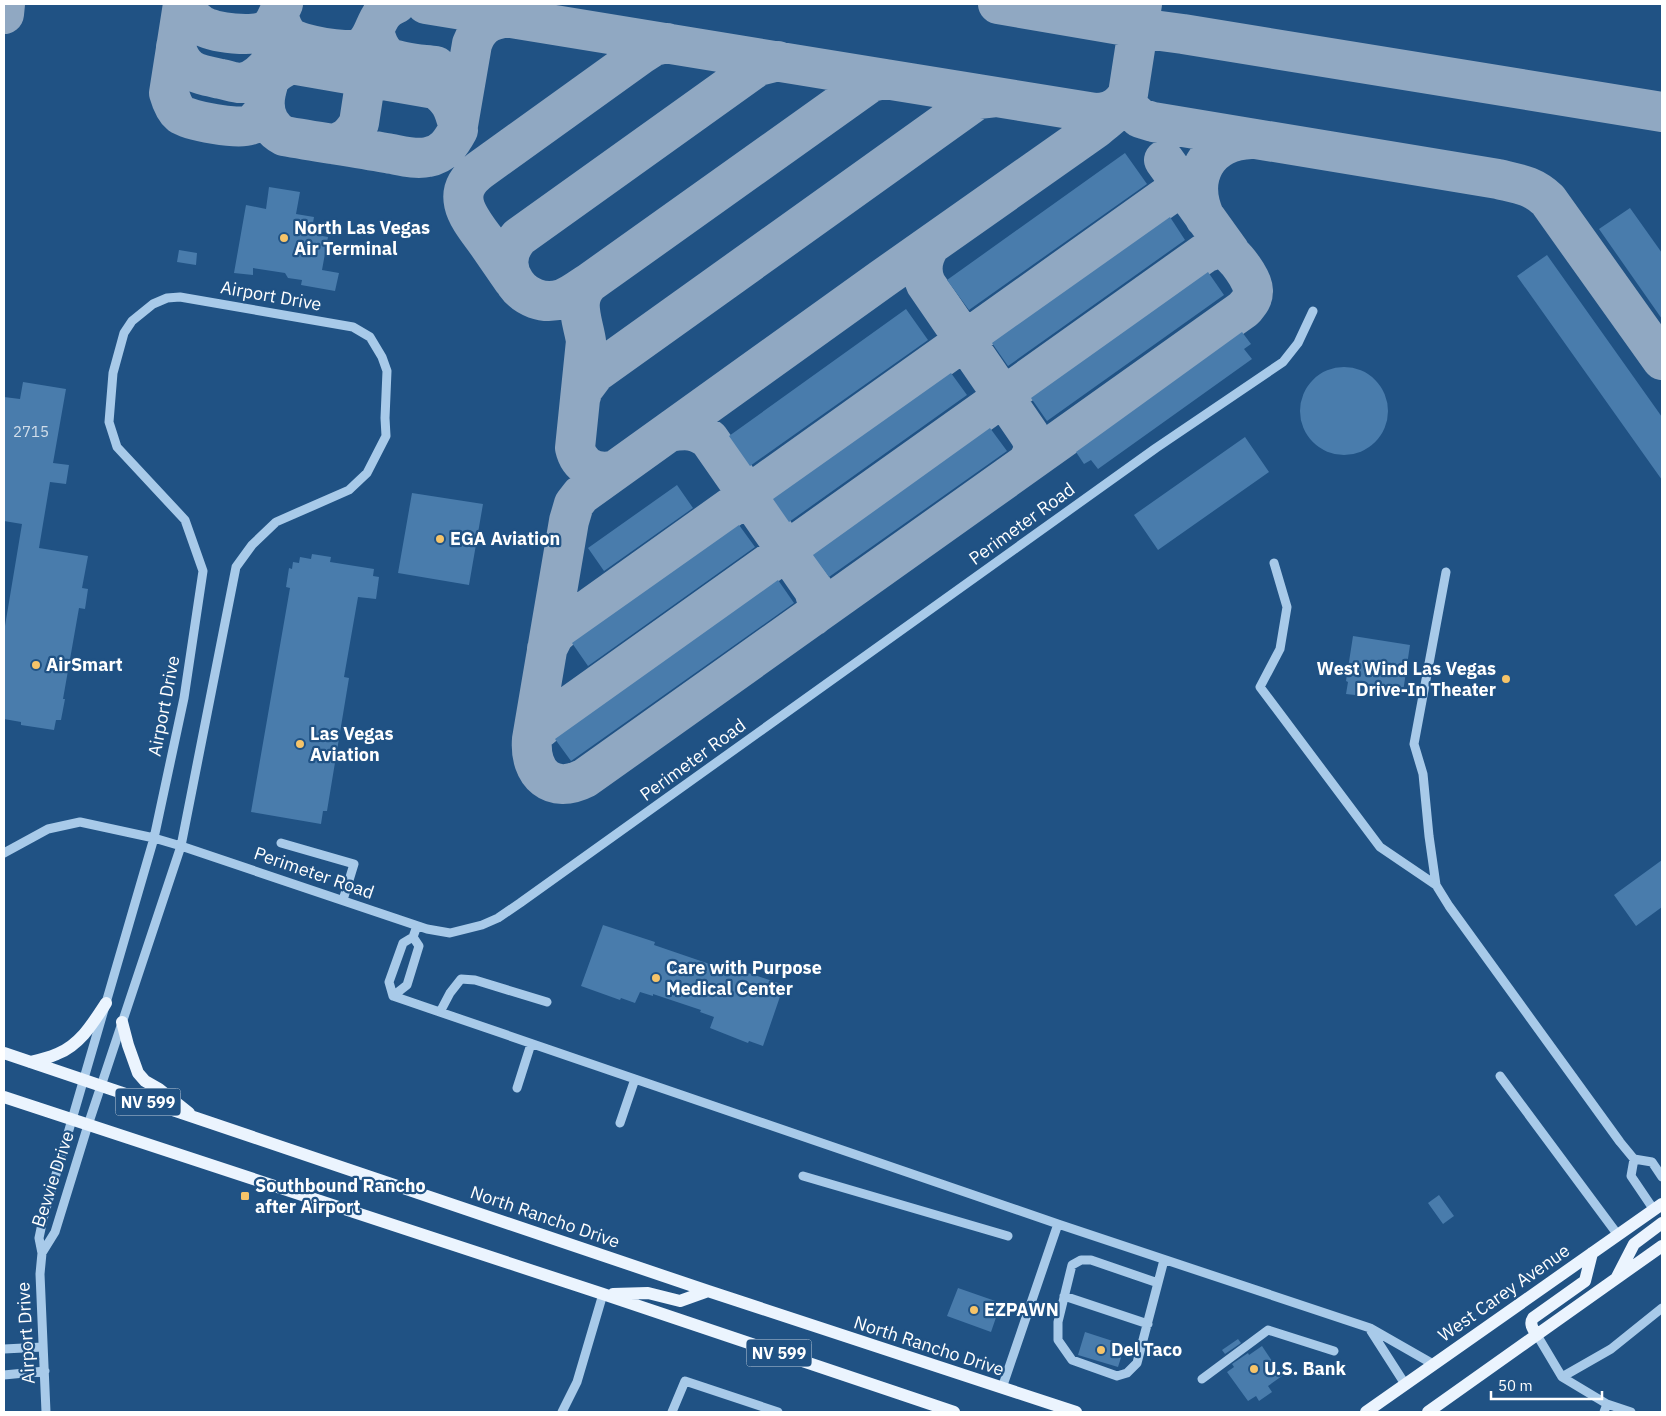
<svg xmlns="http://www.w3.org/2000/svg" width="1666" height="1416" font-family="'IBM Plex Sans',sans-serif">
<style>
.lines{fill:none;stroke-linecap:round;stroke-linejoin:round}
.taxiway{stroke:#90a8c2;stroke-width:40}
.building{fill:#497cac}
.minor{stroke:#a8cae9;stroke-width:9}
.major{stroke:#ebf4fe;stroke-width:12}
.poi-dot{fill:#f6c469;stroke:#205284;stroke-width:2}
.labels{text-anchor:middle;stroke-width:4.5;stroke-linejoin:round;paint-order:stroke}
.number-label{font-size:15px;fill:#d2deea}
.shield{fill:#205284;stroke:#bccbda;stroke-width:1}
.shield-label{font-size:16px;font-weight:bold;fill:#fff}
.poi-label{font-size:18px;font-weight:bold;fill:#fff;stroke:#205284;text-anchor:start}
.street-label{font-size:18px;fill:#fff;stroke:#205284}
</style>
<rect width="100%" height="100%" fill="#205284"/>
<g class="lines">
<!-- taxiway -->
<path class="taxiway" d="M183,4l-14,89c2,7 5,16 11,21 10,7 59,16 70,11 6,-3 10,-9 14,-14
M185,4c3,9 8,16 16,21 12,8 54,13 66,5 9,-6 11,-17 16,-26
M426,4l459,75
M998,4l140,24 45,6 479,78
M4,14l1,-10
M279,15c1,8 5,18 12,23 9,7 56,15 67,11 20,-8 14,-37 38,-45
M374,31c2,8 6,19 13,25 13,8 34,8 49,10
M176,47c7,26 22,27 45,32 6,1 14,4 19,4 14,-1 25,-13 32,-22
M1129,108l11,10 13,4 345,57c21,5 34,6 50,21l114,160
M458,130c-7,13 -14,24 -30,27 -13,3 -29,-2 -42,-4 -34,-6 -68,-11 -102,-17 -17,-9 -22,-26 -18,-44 1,-4 2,-10 5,-14 5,-7 12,-10 20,-14l144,25c15,9 19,20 23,36
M457,131l15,-87c7,-19 16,-23 35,-27
M331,144c14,-2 21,-9 28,-21l11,-72
M1164,160l66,92
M1205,218c-18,-40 1,-77 46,-79
M930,246c-8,12 -10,25 -4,38l103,150c7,12 5,18 -2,29
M513,280c-9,-13 -18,-26 -27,-39 -17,-23 -38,-47 -6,-71l160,-115 14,-9 13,-3
M589,283c-8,5 -18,13 -27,16 -38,12 -71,-32 -43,-62l239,-171 20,-5
M580,399l3,-10 12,-16 383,-274 18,-2
M669,432c17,-3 26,-3 40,7l105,151 4,14 -5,12
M612,471c-17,3 -33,-5 -37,-23l11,-107c-3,-20 -14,-41 3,-58l282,-201 14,-3 210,34c11,0 21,-3 28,-12
M547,649l7,-14 9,-8 603,-430c8,-7 11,-16 6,-26
M532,739l5,-8 18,-15 650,-463c7,-3 12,-5 19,-3 10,3 30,31 29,41 0,8 -4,12 -9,18l-659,469c-33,17 -56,-4 -53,-39l37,-218 5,-17 7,-9 301,-216 213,-150c12,-11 27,-19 33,-35l14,-90"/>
</g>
<!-- building -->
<path class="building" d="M1125,153l22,31 -178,126 -22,-30z
M269,187l31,5 -4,22 18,3 -3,17 17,3 -6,33 17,3 -4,18 -34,-6 1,-5 -14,-2 -3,-5 -32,-5v7l-19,-2 12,-68 20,4z
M1630,208l32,45v66l-63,-90z
M1170,217l15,23 -177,126 -16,-23z
M179,250l18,3 -1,12 -19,-3z
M1547,255l115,162v63l-145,-204z
M1208,272l16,23 -177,126 -16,-23z
M906,309l22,31 -178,126 -21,-30z
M1242,332l9,12 -7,5 8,10 -154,110 -7,-9 -7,4 -8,-12z
M1300 411a44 44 0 1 1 88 0a44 44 0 1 1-88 0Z
M951,373l16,22 -178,127 -16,-23z
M23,382l43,7 -13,74 16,2 -3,19 -16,-2 -11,66 49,8 -6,32 6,1 -3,20 -6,-1 -16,91h2l-4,21h-5l-2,10 -33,-5v-3l-17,-3v-87l18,-108 -18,-3v-124l16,2z
M990,428l17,23 -178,126 -16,-22z
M1245,437l24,35 -111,78 -24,-35z
M677,485l16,23 -89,63 -16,-23z
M412,493l71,11 -14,81 -71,-12z
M739,525l16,22 -167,119 -16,-23z
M312,554l19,3 -1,5 44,7 -1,7 6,1 -3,22 -18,-2 -14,80 5,1 -22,133h-4l-2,13 -70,-12 39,-224 -4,-1 3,-19 3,1 1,-7 6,1 1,-6 11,2z
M778,580l16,23 -223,158 -16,-22z
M1353,636l57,9 -7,47 -26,-4 -5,10 -12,-6 -5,3 -9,-1 2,-12 -2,-1z
M1662,860v47l-26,19 -22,-31z
M603,925l52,17 -1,3 76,26 1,-4 53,18 -21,61 -14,-5 -1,2 -38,-15 4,-11 -14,-5 1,-2 -48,-16v2l-13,-4 -5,11 -14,-5 -1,2 -39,-14z
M1439,1195l15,21 -11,8 -15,-21z
M958,1288l43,15 -10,29 -44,-16z
M1085,1332l40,13 -7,22 -40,-12z
M1238,1339l3,4 -16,11 -3,-4z
M1262,1346l20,30 -14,10 4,6 -13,9 -3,-5 -8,5 -21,-29 7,-5 -2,-3 16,-11 1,2z"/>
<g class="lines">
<!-- minor -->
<path class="minor" d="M1274,563l13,44 -7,42 -20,38 120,160 56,38
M1446,572l-32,172 9,30 6,62 7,49 13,21 171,236 14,17
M281,843l73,21 -11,36
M4,853l44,-24 32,-7 74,16 27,8 246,83 23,4 32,-8 16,-7 22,-15 636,-455 127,-86 15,-19 15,-32
M393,996l665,228
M393,996l-4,-14 14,-39 10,-6 4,-11
M393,996l14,-11 12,-39 -6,-9
M440,1012l10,-19 11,-14 14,1 72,22
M1500,1076l118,159
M517,1088l14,-44
M620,1123l15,-44
M803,1176l205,60
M1654,1210l-23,-34 3,-17 18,3 10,15
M42,1253l13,-21 33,-107 93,-279 55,-279 16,-22 24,-23 73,-32 18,-17 19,-37 -1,-18 2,-47 -5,-14 -12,-20 -17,-10 -173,-30 -13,1 -14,6 -21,17 -8,12 -11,40 -4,49 8,25 68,73 18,51 -19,127 -30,140 -111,381 -4,19 3,15 -2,21 6,138
M1158,1283l-67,-23h-10l-9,5 -14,57v18l14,20 45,16 10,-3 10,-10 27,-103
M1064,1296l84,28
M1371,1331l34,53
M1537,1335l25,42 49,-28 51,-41
M4,1349l39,-2
M4,1375l41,-4
M1562,1377l45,27 -3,8
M1202,1379l66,-49 66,21
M1002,1388l56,-164 312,104 63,36
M1607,1404l24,8
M562,1412l15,-30 26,-88
M672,1412l13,-31 93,31"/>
<!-- major -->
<path class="major" d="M122,1022l6,23 10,28 7,8 14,8 30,24
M4,1053l704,238 368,121
M30,1062c9,-2 18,-4 27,-8 23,-9 36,-31 49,-51
M4,1097l599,197 351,118
M1617,1277l17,-33 28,-21
M613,1294l35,-1 32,8 28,-10
M1537,1335c-4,-6 -8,-11 -4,-17l52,-37 7,-28
M1366,1412l296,-208
M1428,1412l234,-166"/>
</g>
<!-- markers -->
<g class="poi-dot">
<circle cx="284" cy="238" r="5"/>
<circle cx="440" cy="539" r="5"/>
<circle cx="36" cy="665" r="5"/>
<circle cx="1506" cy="679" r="5"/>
<circle cx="300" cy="744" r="5"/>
<circle cx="656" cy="978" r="5"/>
<rect x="240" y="1191" width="10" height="10" rx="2.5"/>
<circle cx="974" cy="1310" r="5"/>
<circle cx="1101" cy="1350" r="5"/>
<circle cx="1254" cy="1369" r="5"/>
</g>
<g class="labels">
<!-- number labels -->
<g class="number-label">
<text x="31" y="437">2715</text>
</g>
<!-- shield labels -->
<g class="shield">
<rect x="115.5" y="1088.5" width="65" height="27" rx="4"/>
<rect x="746.5" y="1339.5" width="65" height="27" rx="4"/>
</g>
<g class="shield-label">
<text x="148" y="1108">NV 599</text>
<text x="779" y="1359">NV 599</text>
</g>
<!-- poi labels -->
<g class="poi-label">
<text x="294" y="234">North Las Vegas<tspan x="294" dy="21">Air Terminal</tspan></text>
<text x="450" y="545">EGA Aviation</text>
<text x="46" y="671">AirSmart</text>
<text x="1496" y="675" text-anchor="end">West Wind Las Vegas<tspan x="1496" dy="21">Drive-In Theater</tspan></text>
<text x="310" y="740">Las Vegas<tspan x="310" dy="21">Aviation</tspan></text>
<text x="666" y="974">Care with Purpose<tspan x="666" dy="21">Medical Center</tspan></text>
<text x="255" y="1192">Southbound Rancho<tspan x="255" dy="21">after Airport</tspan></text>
<text x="984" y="1316">EZPAWN</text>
<text x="1111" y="1356">Del Taco</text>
<text x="1264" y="1375">U.S. Bank</text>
</g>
<!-- street labels -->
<g class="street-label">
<text transform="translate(271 296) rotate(10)" y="6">Airport Drive</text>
<text transform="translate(1022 524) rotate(-36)" y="6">Perimeter Road</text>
<text transform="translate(164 706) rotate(-79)" y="6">Airport Drive</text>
<text transform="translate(693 760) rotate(-36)" y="6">Perimeter Road</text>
<text transform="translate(314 873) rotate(19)" y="6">Perimeter Road</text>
<text transform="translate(53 1179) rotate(-72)" y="6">Bevvie Drive</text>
<text transform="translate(545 1217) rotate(19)" y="6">North Rancho Drive</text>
<text transform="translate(1504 1293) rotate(-35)" y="6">West Carey Avenue</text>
<text transform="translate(26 1333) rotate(-93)" y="6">Airport Drive</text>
<text transform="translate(929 1346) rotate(18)" y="6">North Rancho Drive</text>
</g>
</g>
<!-- border -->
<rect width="1666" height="1416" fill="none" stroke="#ffffff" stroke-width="10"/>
<!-- scale -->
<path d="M1491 1391v8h111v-8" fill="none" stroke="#ffffff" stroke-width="2.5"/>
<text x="1498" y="1391" font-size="15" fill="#ffffff" stroke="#205284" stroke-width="4" paint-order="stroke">50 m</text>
</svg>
